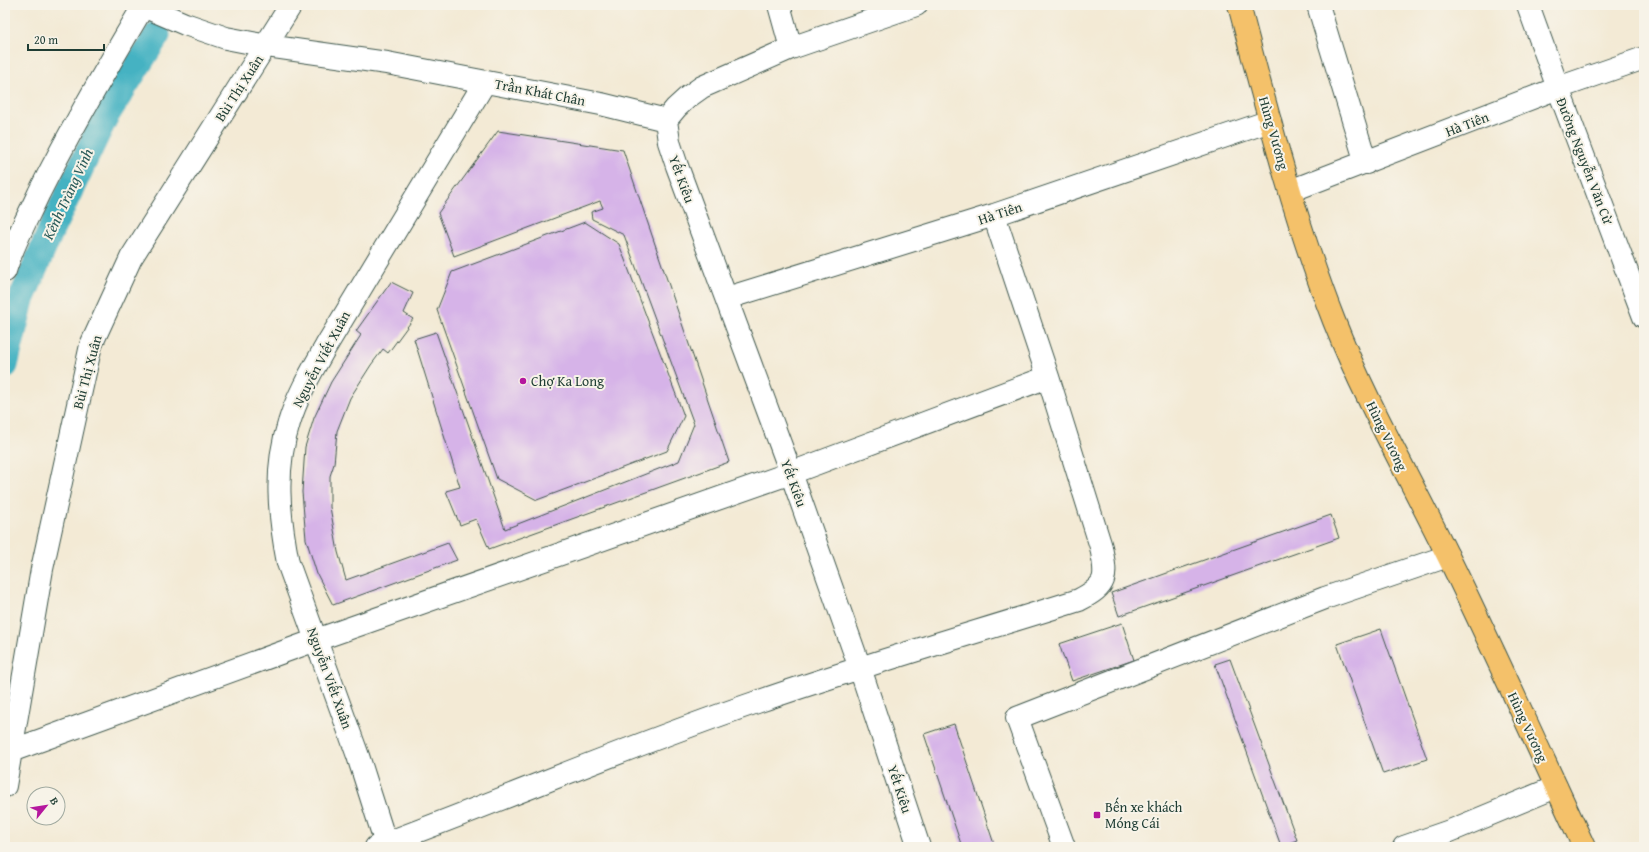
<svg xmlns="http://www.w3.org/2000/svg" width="1649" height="852" font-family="'Gentium Book Plus',serif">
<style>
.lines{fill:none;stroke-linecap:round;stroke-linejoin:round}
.canal{stroke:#45b2c2;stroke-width:27}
.building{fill:#d6b3e8}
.minor-casing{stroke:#3f574c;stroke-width:24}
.major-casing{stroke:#3f574c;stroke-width:24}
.minor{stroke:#fff;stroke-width:22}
.major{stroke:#f4c16a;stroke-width:22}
.poi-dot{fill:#b5179e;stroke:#f7f3e8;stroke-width:1.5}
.labels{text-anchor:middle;stroke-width:4;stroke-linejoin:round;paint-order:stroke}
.street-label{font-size:14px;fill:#1f3d34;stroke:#f7f3e8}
.poi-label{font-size:14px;fill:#1f3d34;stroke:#f7f3e8;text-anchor:start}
.water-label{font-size:15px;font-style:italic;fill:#285a58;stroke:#f7f3e8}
</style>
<rect width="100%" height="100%" fill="#f7f3e8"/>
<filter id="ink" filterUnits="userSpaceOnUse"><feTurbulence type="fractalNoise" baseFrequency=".025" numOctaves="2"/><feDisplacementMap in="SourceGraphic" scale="8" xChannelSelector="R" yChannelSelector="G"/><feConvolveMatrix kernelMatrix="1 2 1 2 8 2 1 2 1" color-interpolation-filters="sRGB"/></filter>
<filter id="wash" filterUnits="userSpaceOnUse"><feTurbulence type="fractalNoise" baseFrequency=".012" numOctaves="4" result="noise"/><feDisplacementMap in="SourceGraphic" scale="16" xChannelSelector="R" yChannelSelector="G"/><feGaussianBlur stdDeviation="0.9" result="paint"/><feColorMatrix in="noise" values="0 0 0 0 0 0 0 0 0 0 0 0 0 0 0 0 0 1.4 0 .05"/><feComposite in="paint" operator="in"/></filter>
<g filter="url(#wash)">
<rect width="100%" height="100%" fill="#f3ead5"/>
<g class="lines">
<!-- canal -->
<path class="canal" d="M5,365l16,-65 30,-70 54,-113 52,-82"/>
</g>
<g id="blocks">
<!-- building -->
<path class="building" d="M498,131l125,19 106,312 -240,87 -13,-30 -16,6 -14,-34 14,-4 -46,-148 22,-7 69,197 174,-68 15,-37 -70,-189 -32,-16 -1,-7 12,-4 -3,-7 -146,55 -16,-43z
M585,222l34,22 65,172 -17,35 -130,49 -40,-21 -60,-169 15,-38z
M391,282l22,11 -9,20 9,6 -25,34 -5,-4 -12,16 -21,33 -13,33 -3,33 -4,12v31l8,45 8,28 102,-37 9,17 -124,45 -16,-31 -11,-35 -4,-47 3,-45 9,-29 17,-36 30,-47 -5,-4z
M1331,515l8,23 -220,78 -8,-23z
M1122,623l12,37 -62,21 -13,-37z
M1381,629l46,130 -44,15 -46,-130z
M1230,659l67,181 -16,6 -66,-182z
M954,724l41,123h-33l-38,-113z"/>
</g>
</g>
<g filter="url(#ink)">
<use href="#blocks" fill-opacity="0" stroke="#3f574c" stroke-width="1"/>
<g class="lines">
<defs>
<path id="minor" d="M779,5l12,43
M1318,5l48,158
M1528,5l30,83 86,229
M143,6l42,18 41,14 41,8 120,17 214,41 65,16
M666,120l3,22 8,24 114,307 69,195 59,179
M666,120l10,-12 12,-11 14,-10 89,-39 125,-43
M1290,191l268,-103 86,-30
M5,271c8,-27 22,-52 34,-78 32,-64 68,-126 105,-188
M727,298l267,-83 276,-94
M11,751l305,-111 475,-167 257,-96
M5,786l37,-217 49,-224 40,-87 160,-253
M376,847c127,-47 252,-101 381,-145 106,-37 214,-68 322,-102 29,-15 28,-22 22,-53l-53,-170 -54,-162
M387,847l-29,-91 -70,-193c-9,-47 -14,-94 1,-140 8,-27 23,-52 37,-77l159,-264
M1064,847l-47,-129 308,-120 123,-42
M1404,847l46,-16 106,-44"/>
<path id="major" d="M1239,5c28,106 55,214 95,316 32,81 76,157 114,235 47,96 91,194 136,291"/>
</defs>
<!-- minor casing -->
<use href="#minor" class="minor-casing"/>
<!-- major casing -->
<use href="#major" class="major-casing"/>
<!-- minor -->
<use href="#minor" class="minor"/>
<!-- major -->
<use href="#major" class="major"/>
</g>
</g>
<!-- markers -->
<g class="poi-dot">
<circle cx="523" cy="381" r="4"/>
<rect x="1093" y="811" width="8" height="8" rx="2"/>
</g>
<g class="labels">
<!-- street labels -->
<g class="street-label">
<text transform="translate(239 88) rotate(-57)" y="5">Bùi Thị Xuân</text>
<text transform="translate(540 92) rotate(11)" y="5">Trần Khát Chân</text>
<text transform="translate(1467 124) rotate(-21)" y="5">Hà Tiên</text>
<text transform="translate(1274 133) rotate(74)" y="5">Hùng Vương</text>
<text transform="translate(1585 161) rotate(69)" y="5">Đường Nguyễn Văn Cừ</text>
<text transform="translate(682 179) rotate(70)" y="5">Yết Kiêu</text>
<text transform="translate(1000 213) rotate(-18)" y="5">Hà Tiên</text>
<text transform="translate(321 359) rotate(-62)" y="5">Nguyễn Viết Xuân</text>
<text transform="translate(87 372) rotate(-75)" y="5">Bùi Thị Xuân</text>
<text transform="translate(1387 436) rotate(64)" y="5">Hùng Vương</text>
<text transform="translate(794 483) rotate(70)" y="5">Yết Kiêu</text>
<text transform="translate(330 678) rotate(70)" y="5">Nguyễn Viết Xuân</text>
<text transform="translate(1528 727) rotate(65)" y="5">Hùng Vương</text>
<text transform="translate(900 789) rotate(72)" y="5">Yết Kiêu</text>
</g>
<!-- poi labels -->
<g class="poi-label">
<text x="531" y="386">Chợ Ka Long</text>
<text x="1105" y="812">Bến xe khách<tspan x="1105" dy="16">Móng Cái</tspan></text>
</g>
<!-- water labels -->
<g class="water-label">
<text transform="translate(68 194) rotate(-65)" y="5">Kênh Tràng Vinh</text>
</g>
</g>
<!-- margin -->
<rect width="1649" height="852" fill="none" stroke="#f7f3e8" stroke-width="20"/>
<!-- north arrow -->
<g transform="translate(46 806) rotate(60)"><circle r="19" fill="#f7f3e8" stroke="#a1aaa0"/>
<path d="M0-3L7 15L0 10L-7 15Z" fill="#b5179e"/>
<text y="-6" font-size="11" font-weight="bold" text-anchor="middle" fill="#1f3d34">B</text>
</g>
<!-- scale -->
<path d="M28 44v6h76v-6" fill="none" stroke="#1f3d34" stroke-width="2"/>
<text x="34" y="44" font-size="12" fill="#1f3d34" stroke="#f7f3e8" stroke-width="3" paint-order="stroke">20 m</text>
</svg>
